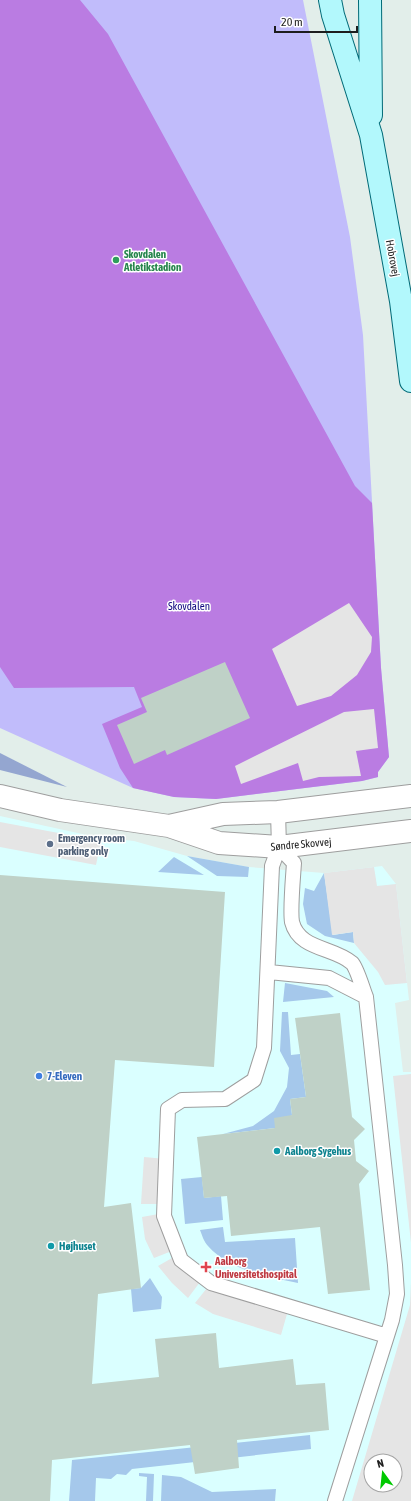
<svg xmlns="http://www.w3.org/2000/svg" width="411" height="1501" font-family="'Asap Condensed',sans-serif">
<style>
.education{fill:#daffff;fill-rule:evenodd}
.grass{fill:#a5c8eb}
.forest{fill:#94a6d0}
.park{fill:#c1bcfb}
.pitch{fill:#ba7ce2}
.parking{fill:#e5e5e5;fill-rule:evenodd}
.building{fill:#bfd1c7}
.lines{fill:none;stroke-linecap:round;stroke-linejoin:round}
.service-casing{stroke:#9e9e9e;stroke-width:16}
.minor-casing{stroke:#9e9e9e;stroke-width:24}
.secondary-casing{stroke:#006a77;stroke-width:24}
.service{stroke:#fff;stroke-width:14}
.minor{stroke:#fff;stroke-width:22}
.secondary{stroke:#b2f8fc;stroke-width:22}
.leisure-dot{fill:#2e9e5b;stroke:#fff;stroke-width:1.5}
.service-dot{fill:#5c6f8a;stroke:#fff;stroke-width:1.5}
.shop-dot{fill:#3f7fe0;stroke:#fff;stroke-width:1.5}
.culture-dot{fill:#0f9aa8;stroke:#fff;stroke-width:1.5}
.health-dot{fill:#e0444e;stroke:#fff;stroke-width:1.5}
.labels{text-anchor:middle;stroke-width:3;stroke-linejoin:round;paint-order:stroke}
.leisure-label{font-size:11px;font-weight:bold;fill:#27864d;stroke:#fff;text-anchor:start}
.street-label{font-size:11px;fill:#1d1d1d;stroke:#fff}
.park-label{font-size:11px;fill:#10077f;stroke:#fff}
.service-label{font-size:11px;font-weight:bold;fill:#4e5e75;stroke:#fff;text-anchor:start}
.shop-label{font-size:11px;font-weight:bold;fill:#366cbe;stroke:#fff;text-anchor:start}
.culture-label{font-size:11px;font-weight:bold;fill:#0d838f;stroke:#fff;text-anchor:start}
.health-label{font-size:11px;font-weight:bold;fill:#be3a42;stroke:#fff;text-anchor:start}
</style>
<rect width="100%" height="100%" fill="#e2eeea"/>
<!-- education -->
<path class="education" d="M0,816l96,21 38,4 53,15 62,11 75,6 58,-7 14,18 13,116 -14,3 8,69h8v429h-411zM371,1461h24v24h-24z"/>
<!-- grass -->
<path class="grass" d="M187,856l62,11 -1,10 -31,-1z
M174,857l30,18 -46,-3z
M324,873l9,62 20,-3 1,11 -29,-7 -18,-12 -4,-20 2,-16 9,3z
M285,983l42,8 7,6 -51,5z
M282,1012h6l3,43 9,-1 6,43 -16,2 2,16 -17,13 -52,6 30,-8 21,-15 13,-24 2,-19 -9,-17z
M202,1177l2,21 17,-2 2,24 -38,4 -4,-45z
M223,1227l2,15 70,-4 3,45c-31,-7 -68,-12 -90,-37 -4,-4 -6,-11 -8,-16z
M150,1278l12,19 -1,12 -28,3 -2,-23 10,-1z
M310,1435l1,14 -179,20 -6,6 -9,-1 -6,5 -15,-1 -1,23h-26l3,-41z
M139,1473l15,1 -1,27h-7l1,-24 -8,-1z
M162,1475l19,2 31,15 64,-3 -1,12h-114z"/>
<!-- forest -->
<path class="forest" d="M0,753l67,34 -67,-17z"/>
<!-- park -->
<path class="park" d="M0,0h303l47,237 13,98 18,333 8,89 -11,15v5l-16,4 -146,18 -42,-2 -41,-9 -133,-60z"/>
<!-- pitch -->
<path class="pitch" d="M0,0h80l28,34 247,452 17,17 9,165 8,89 -11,15v5l-16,4 -146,18 -42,-2 -41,-9 -13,-20 -18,-44 40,-17 -8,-20 -120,1 -14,-21z"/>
<!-- parking -->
<path class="parking" d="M349,603l23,34 -1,15 -14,23 -26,21 -34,10 -25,-57z
M374,709l4,39 -22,3 5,25 -42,1 -16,4 -5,-18 -57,21 -6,-18 109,-54z
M0,822l101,19 -5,24 -96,-18z
M374,867l3,19 19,-2 11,99 -22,2 -7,-13 -24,-29 -1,-11 -21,3 -8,-62z
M411,1074v169l-18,-167z
M144,1157l22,2 -2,45h-23z
M164,1213l13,36 -23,9 -9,-19 -3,-22z
M179,1254l24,24 -15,20 -16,-15 -14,-17z
M411,1282v219h-59l58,-196zM371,1461h24v24h-24z
M211,1283l78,24 -8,28 -68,-21 -18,-11z"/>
<!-- building -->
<path class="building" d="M225,662l25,56 -83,37 -2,-5 -31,14 -17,-39 30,-13 -6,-14z
M0,875l225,17 -11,175 -99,-7 -11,147 27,-4 10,85 -43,6 -6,90 67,-7 -4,-38 61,-6 3,35 74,-9 3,26 29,-2 4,47 -92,10 2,28 -44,6 -5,-29 -138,15 -2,41h-50z
M340,1013l12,104 13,12 -11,11 2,21 13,10 -10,13 11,106 -42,4 -8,-67 -89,9 -4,-40 -23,2 -7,-61 78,-9 -1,-10 18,-3 -2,-16 16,-2 -11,-79z"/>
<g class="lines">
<defs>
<path id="service" d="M278,812l1,35 -7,19 -8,182 -10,32 -29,19 -43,1 -14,9 -4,107 17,44 30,23 176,53
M279,847l15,16c-1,15 -4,47 -2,59 7,28 42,25 60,41 5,5 11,27 14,34l29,268 2,29 -5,26 -57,181
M269,972l60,6 37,19"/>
<path id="minor" d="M0,796l60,14 109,16 50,17 60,4 132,-16
M169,826l54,-12 55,-2 133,-16"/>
<path id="secondary" d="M330,0l3,15 38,120 30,166 10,80
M370,0l1,115"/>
</defs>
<!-- service casing -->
<use href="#service" class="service-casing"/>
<!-- minor casing -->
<use href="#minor" class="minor-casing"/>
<!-- secondary casing -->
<use href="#secondary" class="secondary-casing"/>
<!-- service -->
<use href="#service" class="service"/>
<!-- minor -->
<use href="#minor" class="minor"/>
<!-- secondary -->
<use href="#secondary" class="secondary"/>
</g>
<!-- markers -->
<circle class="leisure-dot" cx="116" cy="260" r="4"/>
<circle class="service-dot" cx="50" cy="844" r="4"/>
<circle class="shop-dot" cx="39" cy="1076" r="4"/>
<g class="culture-dot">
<circle cx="277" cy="1151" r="4"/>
<circle cx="51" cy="1246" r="4"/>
</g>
<path class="health-dot" d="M204 1261h4v4h4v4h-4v4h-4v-4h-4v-4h4z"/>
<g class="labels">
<!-- leisure labels -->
<g class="leisure-label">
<text x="124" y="258">Skovdalen<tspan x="124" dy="13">Atletikstadion</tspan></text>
</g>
<!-- street labels -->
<g class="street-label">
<text transform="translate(393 258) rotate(80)" y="4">Hobrovej</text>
<text transform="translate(301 844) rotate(-5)" y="4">Søndre Skovvej</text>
</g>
<!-- park labels -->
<g class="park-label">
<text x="189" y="610">Skovdalen</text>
</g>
<!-- service labels -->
<g class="service-label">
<text x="58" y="842">Emergency room<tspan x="58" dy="13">parking only</tspan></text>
</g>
<!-- shop labels -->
<g class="shop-label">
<text x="47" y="1080">7-Eleven</text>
</g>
<!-- culture labels -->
<g class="culture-label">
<text x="285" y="1155">Aalborg Sygehus</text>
<text x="59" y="1250">Højhuset</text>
</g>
<!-- health labels -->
<g class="health-label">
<text x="215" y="1265">Aalborg<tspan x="215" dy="13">Universitetshospital</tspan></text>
</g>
</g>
<!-- north arrow -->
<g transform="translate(383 1473) rotate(345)"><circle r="19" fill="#ffffff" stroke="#a5a5a5"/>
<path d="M0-3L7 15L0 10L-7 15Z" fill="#00c900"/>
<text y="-6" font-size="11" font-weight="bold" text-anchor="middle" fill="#1d1d1d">N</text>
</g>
<!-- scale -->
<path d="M275 26v6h82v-6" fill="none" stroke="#1d1d1d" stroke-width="2"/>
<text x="281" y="26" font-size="12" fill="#1d1d1d" stroke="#ffffff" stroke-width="3" paint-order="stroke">20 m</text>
</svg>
